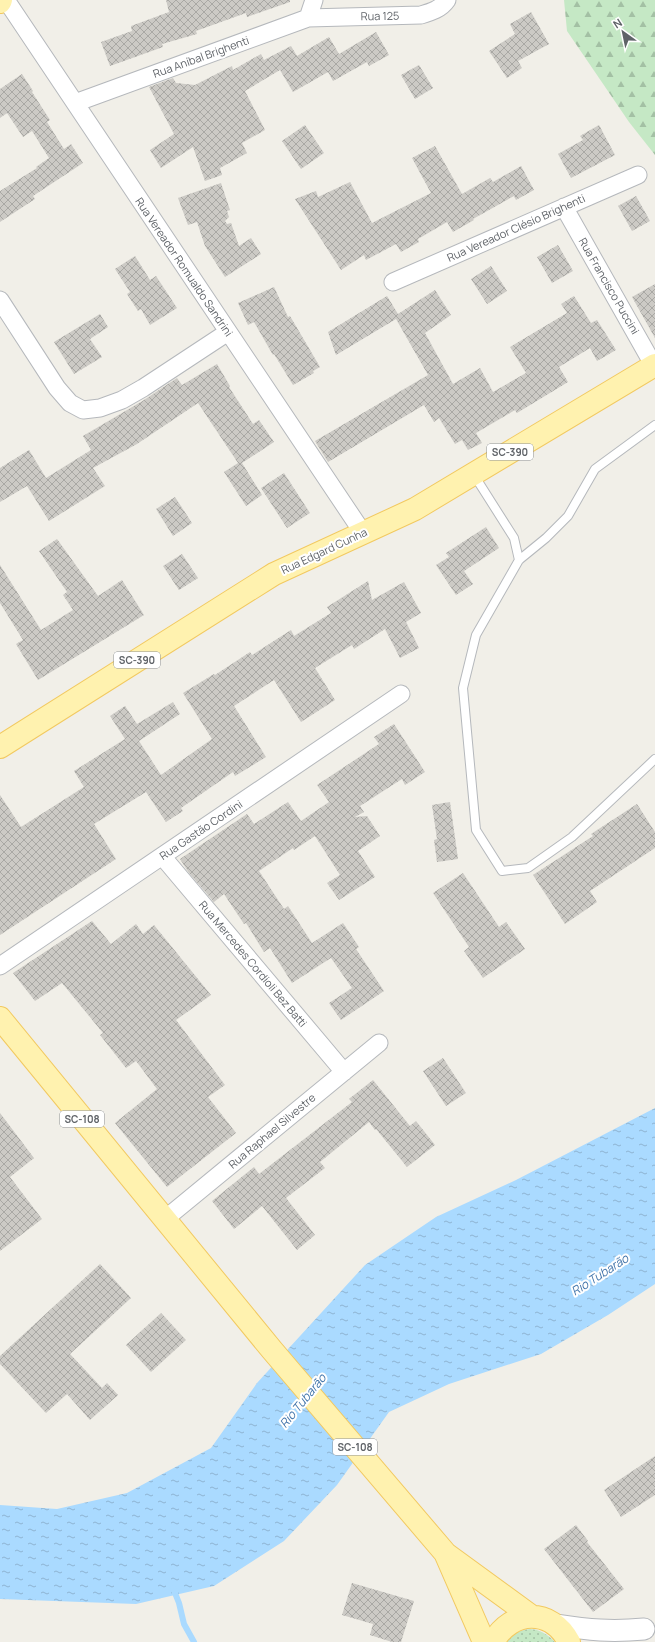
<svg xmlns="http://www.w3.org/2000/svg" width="655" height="1642" font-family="Manrope,sans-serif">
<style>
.grass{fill:url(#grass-dots)}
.forest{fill:url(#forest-firs)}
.water{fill:url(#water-ripples)}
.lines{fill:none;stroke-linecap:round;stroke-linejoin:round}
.stream{stroke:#aadaff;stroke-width:6}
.building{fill:url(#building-cross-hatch)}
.service-casing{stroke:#b5b8bc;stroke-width:10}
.minor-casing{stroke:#b5b8bc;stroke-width:19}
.tertiary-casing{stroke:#b5b8bc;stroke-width:23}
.primary-casing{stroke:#f2c960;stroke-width:24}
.service{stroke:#fff;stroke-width:8}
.minor{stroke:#fff;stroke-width:17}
.tertiary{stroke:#fff;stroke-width:21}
.primary{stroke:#fff2af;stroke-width:22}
.labels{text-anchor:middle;stroke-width:4;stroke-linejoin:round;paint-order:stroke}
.shield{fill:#fff;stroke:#8f9295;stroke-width:1}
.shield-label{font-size:10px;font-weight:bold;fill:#5f6368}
.street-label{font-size:11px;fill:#5f6368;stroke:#fff}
.water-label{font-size:12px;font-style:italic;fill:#4174aa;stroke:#fff}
</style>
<defs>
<pattern id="grass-dots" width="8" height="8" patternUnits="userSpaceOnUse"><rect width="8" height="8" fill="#c5e8c5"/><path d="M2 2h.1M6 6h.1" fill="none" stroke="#a3c0a4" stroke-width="1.8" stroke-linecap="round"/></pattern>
<pattern id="forest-firs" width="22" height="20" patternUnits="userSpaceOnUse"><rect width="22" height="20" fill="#c5e8c5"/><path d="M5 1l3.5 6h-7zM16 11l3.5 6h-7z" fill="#a3c0a4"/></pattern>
<pattern id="water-ripples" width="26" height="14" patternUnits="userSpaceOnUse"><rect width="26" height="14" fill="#aadaff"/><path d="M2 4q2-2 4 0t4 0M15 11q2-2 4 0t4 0" fill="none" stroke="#8eb4d2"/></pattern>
<pattern id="building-cross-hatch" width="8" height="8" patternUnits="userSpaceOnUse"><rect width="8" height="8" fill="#cccac5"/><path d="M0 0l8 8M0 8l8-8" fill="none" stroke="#a9a8a4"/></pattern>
</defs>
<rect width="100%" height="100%" fill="#f1efe8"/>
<!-- grass -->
<path class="grass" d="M530,1629c11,1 17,5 25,13h-49c7,-8 13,-12 24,-13z"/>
<!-- forest -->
<path class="forest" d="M564,0h91v155l-26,-33 -62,-91z"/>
<!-- water -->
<path class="water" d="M655,1108v176l-47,31 -67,39 -92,30 -60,28 -52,73 -53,56 -70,45 -78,18 -136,-5v-94l57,4 70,-16 84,-45 46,-65 108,-118 71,-48 80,-37z"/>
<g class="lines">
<!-- stream -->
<path class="stream" d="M173,1588l6,15 5,21 10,18"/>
</g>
<!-- building -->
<path class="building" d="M166,0h124v2l-43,15 -1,-4 -50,18 1,3 -35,10 1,3 -53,19 -9,-24 31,-11 -1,-5 38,-14z
M531,12l18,32 -31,17 4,7 -15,10 -18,-27 26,-17 -5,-10z
M376,32l13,23 -20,11 -2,-4 -34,19 -5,-9 -35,20 -13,-22 -35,21 20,39 -23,13 5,10 -27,15 2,7 -17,6 -12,-34 -32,21 -11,-18 24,-16 -25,-47 24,-9 3,5 19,2 37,-19 1,4 28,-16 3,6 27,-14 6,10 32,-19 10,17z
M419,65l14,23 -18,11 -14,-24z
M22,74l11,17 -1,1 18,28 -3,2 17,27 7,-5 12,19 -50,33 2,3 -35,23v-31l37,-23 -1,-1 13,-9 -17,-27 -9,6 -16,-24 -7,5v-29z
M305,125l19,28 -23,16 -19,-28z
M599,125l16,30 -44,23 -13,-24 25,-14 -3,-4z
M435,146l27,48 28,-16 3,4 28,-16 13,24 -18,10 -2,-4 -41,23 1,1 -21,12 -6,-10 -29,17 1,3 -18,10 -5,-8 -30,16 -2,-5 -23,15 -46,-71 21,-8 2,6 32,-15 22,41 59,-30 -19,-35z
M221,183l9,27 -3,1 2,6 -4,4 2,3 4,-1 8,23 12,-8 10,16 -36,23 -20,-31 -8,-24 -9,3 -10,-27z
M636,196l14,25 -18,10 -14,-25z
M558,245l15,26 -21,12 -15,-26z
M135,256l15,24 6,-4 21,32 -27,17 -9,-16 -3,2 -11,-17 3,-2 -15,-23z
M491,266l16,25 -20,13 -16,-25z
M655,284v54l-23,-41z
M274,287l14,30 2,-1 30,51 -7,4 1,2 -21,12 -19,-31 -1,1 -19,-33 -6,3 -10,-22z
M435,290l16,25 -26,18 28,51 27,-16 13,24 33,-19 -16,-26 57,-34 -6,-9 13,-8 17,27 6,-3 19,30 -19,11 -7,-13 -31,19 9,15 -51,31 -2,-3 -39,23 6,10 -14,7 -6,-10 -7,4 -16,-26 -5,4 -10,-17 -96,57 -13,-21 113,-66 -32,-56 -60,36 -8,-23 59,-36 11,18z
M100,314l8,13 -18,12 12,18 -28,17 -20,-32z
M217,364l13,22 -1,1 24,37 6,-4 15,22 -32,21 20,32 -16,11 -22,-34 14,-9 -40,-60 -61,41 -44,24 12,18 -56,35 -22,-35 -27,16v-34l29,-18 17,28 45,-28 -8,-14 61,-36 33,-22 5,7z
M284,473l26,40 -23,15 -26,-40z
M175,497l17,26 -19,13 -17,-27z
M486,527l13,21 -35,23 9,13 -17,11 -20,-30 13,-8 -3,-4z
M57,539l41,57 24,-16 22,35 -106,65 -22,-36 7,-4 -23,-37v-38l41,65 32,-20 -10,-15 4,-3 -28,-41z
M182,554l16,24 -19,12 -16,-24z
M368,581l4,19 32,-18 17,31 -15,9 13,26 -19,10 -15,-29 -31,20 -2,-4 -37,23 20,32 -34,22 -27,-42 -40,26 32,51 -31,19 -2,-4 -52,36 2,3 -17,11 -20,-30 -52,32 22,35 -116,76v-140l21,32 63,-40 -10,-16 51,-32 -15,-23 15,-10 12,18 36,-22 7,12 -41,27 22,34 51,-36 -29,-46 31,-19 1,1 35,-23 2,3 39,-25 3,6 37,-23 -4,-6z
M394,724l31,48 -20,13 -3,-6 -42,27 4,6 -9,5 12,-1 13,20 -22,15 17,26 -36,23 -12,-17 13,-8 -25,-39 -21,14 -1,-2 -34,23 25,38 4,-3 24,37 31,-20 16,24 -3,2 28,42 -43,29 -12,-17 23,-15 -21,-30 -39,25 -22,-35 -6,4 -18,-29 -2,1 -20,-30 -10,8 -25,-29 -9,-14 67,-45 7,10 34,-22 13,19 28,-19 -12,-17 62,-41 -5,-7z
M450,802l8,57 -21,3 -3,-22 3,-1 -5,-34z
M637,804l18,28v16l-65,43 7,11 -32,22 -32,-49 60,-39 -2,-2z
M463,873l36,54 7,-5 19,27 -42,29 -19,-27 5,-4 -36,-54z
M92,921l19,23 25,-20 7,10 11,-9 57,70 -35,25 49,65 -17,12 28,36 -69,54 -52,-64 42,-34 -21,-28 -10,7 -26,-33 3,-2 -41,-50 -27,18 -22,-28z
M443,1058l23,35 -20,13 -23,-35z
M373,1080l37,46 6,-5 19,24 -28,22 -31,-38 -1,1 -6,-8 -49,40 5,6 -39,30 29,37 -18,15 -35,-44 -28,23 -22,-28 42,-34 5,7 93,-72 -3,-3z
M0,1113l34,45 -24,19 32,42 -42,32z
M100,1264l31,34 -61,56 32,34 5,-5 11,12 -28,25 -23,-26 -21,19 -46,-49v-8z
M161,1313l25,27 -35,32 -25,-27z
M655,1456v39l-34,22 -17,-27z
M576,1525l12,16 -1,1 37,47 -31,23 -49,-63z
M352,1583l62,18 -13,41h-9l-22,-7 3,-11 -31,-9z"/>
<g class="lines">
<defs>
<path id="service" d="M655,425l-60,44 -27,47 -22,22 -27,22 -43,75 -13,53 13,142 26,41 26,-3 44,-31 83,-78
M474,475l40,63 5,22"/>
<path id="minor" d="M6,0l357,533
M308,18l113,-3c10,-3 20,-6 26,-15
M75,103l233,-85 6,-18
M564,207l90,159
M393,282l245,-107
M0,300l57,88 13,15 13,7 17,-2 22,-8 21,-12 85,-56
M162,856l182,216
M0,966l401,-272
M165,1219l214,-176"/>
<path id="tertiary" d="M557,1625c32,5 54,7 87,4"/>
<path id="primary" d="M0,2l1,-2
M0,747l274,-173 141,-65 240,-144
M0,1018l272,332 174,204 85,62
M446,1555l38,87
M493,1642c19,-33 58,-34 76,0"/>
</defs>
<!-- service casing -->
<use href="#service" class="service-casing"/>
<!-- minor casing -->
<use href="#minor" class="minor-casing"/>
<!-- tertiary casing -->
<use href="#tertiary" class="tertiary-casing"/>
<!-- primary casing -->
<use href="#primary" class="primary-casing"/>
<!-- service -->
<use href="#service" class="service"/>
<!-- minor -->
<use href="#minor" class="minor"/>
<!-- tertiary -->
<use href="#tertiary" class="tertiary"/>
<!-- primary -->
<use href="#primary" class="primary"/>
</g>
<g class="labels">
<!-- shield labels -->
<g class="shield">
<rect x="487" y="444" width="46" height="16" rx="3"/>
<rect x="114" y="652" width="46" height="16" rx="3"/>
<rect x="60" y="1111" width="44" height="16" rx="3"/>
<rect x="333" y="1439" width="44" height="16" rx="3"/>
</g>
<g class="shield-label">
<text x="510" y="456">SC-390</text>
<text x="137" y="664">SC-390</text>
<text x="82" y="1123">SC-108</text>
<text x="355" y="1451">SC-108</text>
</g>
<!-- street labels -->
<g class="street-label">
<text transform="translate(380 16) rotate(-1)" y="4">Rua 125</text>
<text transform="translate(201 57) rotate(-20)" y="4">Rua Aníbal Brighenti</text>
<text transform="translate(516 228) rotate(-24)" y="4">Rua Vereador Clésio Brighenti</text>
<text transform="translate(184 267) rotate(56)" y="4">Rua Vereador Romualdo Sandrini</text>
<text transform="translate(609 286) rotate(60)" y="4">Rua Francisco Puccini</text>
<text transform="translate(324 551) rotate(-25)" y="4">Rua Edgard Cunha</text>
<text transform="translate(201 830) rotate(-34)" y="4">Rua Gastão Cordini</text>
<text transform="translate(253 964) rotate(50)" y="4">Rua Mercedes Cordioli Bez Batti</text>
<text transform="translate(272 1131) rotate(-40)" y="4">Rua Raphael Silvestre</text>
</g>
<!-- water labels -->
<g class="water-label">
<text transform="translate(600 1275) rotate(-33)" y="4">Rio Tubarão</text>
<text transform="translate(303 1401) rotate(-51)" y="4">Rio Tubarão</text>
</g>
</g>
<!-- north arrow -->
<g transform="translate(623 32) rotate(327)" stroke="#ffffff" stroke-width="3" paint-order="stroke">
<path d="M0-3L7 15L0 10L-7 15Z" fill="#5f6368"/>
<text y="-6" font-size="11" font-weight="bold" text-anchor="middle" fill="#5f6368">N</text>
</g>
</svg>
